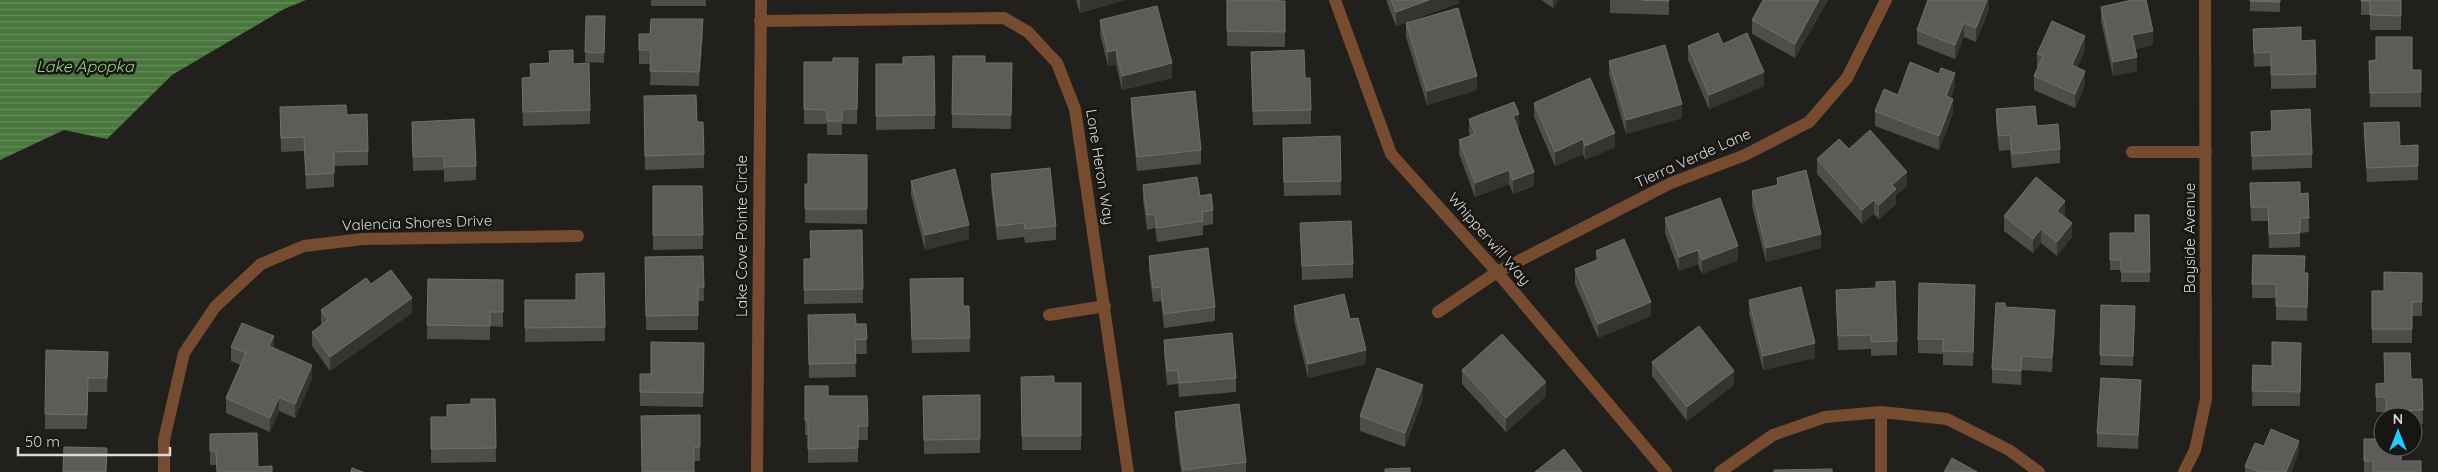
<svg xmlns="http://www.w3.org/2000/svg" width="2438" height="472" font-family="Quicksand,sans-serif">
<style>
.water{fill:url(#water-rules)}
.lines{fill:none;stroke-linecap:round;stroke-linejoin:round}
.minor{stroke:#774b30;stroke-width:12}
.wall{fill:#4d4d49}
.shaded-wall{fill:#353430}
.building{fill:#5c5c58;stroke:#70706c}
.labels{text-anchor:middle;stroke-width:5;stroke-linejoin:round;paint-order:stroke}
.street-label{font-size:15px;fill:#dbdad7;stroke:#181613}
.water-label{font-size:16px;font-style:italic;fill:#94d583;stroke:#181613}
</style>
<defs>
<pattern id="water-rules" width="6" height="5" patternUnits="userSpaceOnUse" patternTransform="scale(1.25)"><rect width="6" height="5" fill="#48763c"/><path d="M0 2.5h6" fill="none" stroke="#6a8f61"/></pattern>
</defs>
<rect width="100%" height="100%" fill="#22201c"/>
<!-- water -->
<path class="water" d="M0,0h306l-22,9 -112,66 -65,64 -43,-9 -64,30z"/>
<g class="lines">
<!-- minor -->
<path class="minor" d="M1335,0l56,154 106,118 169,200
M760,21l244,-3 24,14 29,31 18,46 53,363
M2132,152h74
M1438,312l59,-40 174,-89 74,-28 64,-33 38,-44 39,-78
M1049,315l56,-9
M1881,412v60
M164,472v-32l20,-87 31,-46 46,-43 43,-18 59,-7 215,-3
M757,472l4,-472
M1720,472l53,-37 52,-18 56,-5 66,7 62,31 30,22
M2184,472l11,-22 11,-51 -1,-399"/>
</g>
<!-- wall -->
<path class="wall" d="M651,0h55v6h-55z
M1076,0h49l-45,13z
M1227,0l58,1v46l-58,-1z
M1386,0h73v3l-63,23z
M1541,0h18l-6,8z
M1610,0h59v15l-59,-2z
M1828,0l-33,58 -43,-24v-14z
M1989,0v9l-13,33 -12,-5 -9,22 -38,-15v-14z
M2250,0h30v12l-30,-1z
M2361,0h40v30h-31v-15h-9z
M2101,7l52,38 -18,4 2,22 -24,5 -12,-55z
M586,16h19l-1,47 -19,-1z
M1100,20l72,58 -50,12 -6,-26 -8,2 -8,-32z
M1406,23l71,67 -50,15 -21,-68z
M2253,29l48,12 15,33v14l-45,1v-23l-17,1z
M703,33l-4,53 -49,-1 1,-21h-12v-14l11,-16z
M1723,44l41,42 -55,23 -21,-49v-14z
M2085,50l-8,18 8,17 -10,23 -41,-18v-14l4,-8h-1v-14z
M549,51l24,13 17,46v14l-67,2 -1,-34 8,-15 19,-14z
M934,56l1,73 -59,1v-66h27z
M953,56l32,7h27l-1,66 -59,-1z
M858,58l-1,66h-15v11h-15v-11h-23v-62h29z
M1609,61l73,57 -56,16 -17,-59z
M2369,61l43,9h9v37h-51z
M1251,66l60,44v14l-58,1z
M1955,87l-5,11 3,15 -14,37 -64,-24v-15l23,-16z
M1131,98l70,52v14l-64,7 -6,-59z
M1534,103l81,44 -30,13 -2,-6 -28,12 -21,-49z
M280,107l88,44v14l-34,1v21l-28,2 -2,-38 -23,1z
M1996,109l41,17 23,23v14l-48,5 -2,-18 -11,1 -3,-27z
M644,110l53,12 7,32v14l-59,2z
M2271,111l41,43v14l-60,2 -1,-38 20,-1z
M1469,119l50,10h-1l16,57 -21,8 -4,-10 -34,13 -16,-43v-14l11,-4 -1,-3z
M412,122l64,44v14l-32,2v-12l-31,1z
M2364,123l36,23 18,-1v35l-51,2 -3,-45z
M1340,136l1,59 -57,1 -1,-58z
M1849,149l58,37 -11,9v9l-17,15 -5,-5 -12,10 -45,-50v-15z
M867,155v69l-62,-1v-39h3z
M991,174l65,52v14l-31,3 -1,-6 -27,3 -6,-52z
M1777,178l44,70 -55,14 -14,-56v-15l25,-6z
M911,181l58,58 -44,11 -14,-55z
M2250,183l50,11 8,-1 1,39 -9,1v14l-31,1 -1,-27h-17z
M1143,185l57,11 13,14v14l-10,2v9l-46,7 -2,-14 -8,2 -4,-31z
M653,186h49l1,63 -50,1z
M2065,215l-1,1 8,21 -15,19 -16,-13 -8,10 -29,-22v-15z
M2149,215l1,67h-29v-12h-11v-37h25z
M1665,218l73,42 -36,14 -4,-10 -19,7 -14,-38z
M1300,223l53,41v14l-51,2z
M862,230l1,73 -59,1v-45h7z
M1596,251l55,65 -53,22 -23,-54v-15l21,-9z
M2253,255l51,18h4l-1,48 -31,-1v-22h-24z
M703,256l1,45h-6v29h-52l-1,-73z
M1149,256l66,51v14l-51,7 -3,-27 -8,1 -4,-32z
M604,273l1,68 -80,1v-42h51z
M2422,273v43h-10v27h-40v-52h12z
M428,279l75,1v47l-13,-1v14l-63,-1z
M910,279l53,27h6l1,46 -58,1z
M371,284l41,29 -82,58 -18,-25v-14l9,-7v-15z
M1836,290l61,51v14l-26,1v-7l-33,1z
M1975,299l-2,67 -30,-1v-11l-25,-1v-14z
M1749,300l66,58 -52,12 -14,-56z
M2101,305l34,1 -2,60 -33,-1z
M1294,306l72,58 -58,14 -14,-58z
M2005,307l50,17 -3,48 -30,-2 -1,15 -29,-2v-14z
M808,315l48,9h10l1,30h-12l1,23 -47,1z
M1164,340l72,38v14l-57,5 -1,-13 -11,1 -3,-31z
M704,343l-1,64 -63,-1v-32h11z
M2301,343l-1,63h-48l1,-41 19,1z
M231,347l43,1 38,31 -17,39 -16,-7 -9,21 -44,-19v-15l14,-33 -9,-4z
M108,352l-1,40h-19l-1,37h-42v-15z
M1652,362l82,23 -47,36 -35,-45z
M1462,370l84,26 -40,36 -44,-48z
M1021,377l33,6h27v67h-59z
M2411,379h11l1,45 -10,1v-8h-27v-5h-10v-28l9,-1z
M805,386l23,10h39l1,44h-10v22l-50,1v-28h-3z
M2141,394l-3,55 -41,-2v-14z
M980,395v58l-56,1 -1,-58z
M495,399l1,63 -65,1v-46h16l24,-13z
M1423,399l-18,48 -45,-16v-15z
M1175,412l71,50v10h-65l-6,-46z
M700,415v46h-6l-52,11z
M210,434l48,33 14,5h-55l-1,-7h-6z
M2364,439l57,33h-57z
M2264,446l35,5 -8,21h-46v-6z"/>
<!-- shaded-wall -->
<path class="shaded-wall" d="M1080,0h45l-45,13z
M1429,0h30v3l-63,23v-14z
M1553,0h6l-6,8z
M1819,0h9l-33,58v-14z
M1987,0h2v9l-13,33v-14z
M703,19v14l-4,53v-14z
M1964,23v14l-9,22v-14z
M2153,31v14l-21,5v-15z
M2085,36v14l-13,30v-15z
M1116,50v14l-8,2v-14z
M2137,57v14l-24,5v-14z
M1172,63v15l-50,12v-14z
M2085,71v14l-10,23v-14z
M1764,72v14l-55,23v-14z
M1955,73v14l-9,23v-14z
M1477,76v14l-50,15v-14z
M1953,99v14l-14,37v-14z
M1682,104v14l-56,16v-14z
M1519,114v15l-6,2v-15z
M1615,133v14l-30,13v-14z
M1583,139v15l-28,12v-14z
M1509,170v14l-34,13v-14z
M1534,172v14l-21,8v-14z
M1907,172v14l-11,9v9l-17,15v-14l13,-20z
M1874,200v14l-12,10v-14z
M2065,201v14l-8,10v-14z
M2072,223v14l-15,19v-14z
M969,225v14l-44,11v-15z
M2041,229v14l-8,10v-14z
M1821,234v14l-55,14v-14z
M1738,246v14l-36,14v-14z
M1698,250v14l-19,7v-14z
M412,298v15l-82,58v-14z
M1651,302v14l-53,22v-14z
M2055,310v14l-3,48v-14z
M274,336v14l-5,-4z
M1815,343v15l-52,12v-14z
M1366,350v14l-58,14v-14z
M2022,356v14l-1,15v-14z
M312,365v14l-17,39v-14z
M1734,371v14l-47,36v-14z
M2141,380v14l-3,55v-14z
M1546,382v14l-40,36v-14z
M1423,385v14l-18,48v-14z
M279,397v14l-9,21v-14z
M2299,441v10l-8,21h-5z"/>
<!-- building -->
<path class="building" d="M1227,0h51v1h7v31l-58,-1z
M1391,0h38l-33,12z
M1642,0h27v1z
M1763,0h56l-24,44 -43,-24z
M1928,0h59l-11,28 -12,-5 -9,22 -38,-15z
M2132,0h14l7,31 -21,4 5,22 -24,5 -12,-55z
M2250,0h30v2l-30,-1z
M2361,0h40v16l-31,-1v-14h-9z
M1157,6l15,57 -50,13 -6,-26 -8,2 -8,-32z
M1458,8l19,68 -50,15 -21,-68z
M586,16h19l-1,37 -19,-1z
M651,19h52l-4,53 -49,-1 1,-21h-12v-16h11z
M2052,21l33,15 -13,29 13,6 -10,23 -41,-18 9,-20 -6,-2z
M2301,27v14l14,-1 1,34 -45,1v-23l-17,1 -1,-24z
M1718,33l5,11 24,-11 17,39 -55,23 -21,-49z
M2376,37h36v33h9v22l-51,1 -1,-32 7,-1z
M1665,45l17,59 -56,16 -17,-59z
M573,50v14l16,-1 1,47 -67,2 -1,-34 9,-1 -1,-13 20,-1 -1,-12z
M1304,50l1,28h5l1,32 -58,1 -2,-59z
M934,56l1,59 -59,1v-52h27v-7z
M953,56h32v7h27l-1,52 -59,-1z
M833,58h25l-1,51h-15v12h-15v-11l-23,-1v-47h29z
M1910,62l29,12 2,-6 14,5 -9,23 7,3 -14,37 -64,-25 9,-22 14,6z
M1590,78l25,55 -30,13 -2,-7 -28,13 -21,-49z
M1195,91l6,59 -64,7 -6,-59z
M696,95l1,27h6l1,32 -59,2 -1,-60z
M1514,102l5,12 -6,2 21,56 -21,8 -4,-10 -34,13 -16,-43 16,-6 -6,-15z
M346,105l1,10 20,-1 1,37 -34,1v21l-28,2 -2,-38 -23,1 -1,-31z
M2035,106l2,20 21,-2 2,25 -48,5 -2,-19 -11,1 -3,-27z
M2310,109l2,45 -60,2 -1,-24 21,-1 -1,-20z
M474,119l2,47 -32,1v-11l-31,1 -1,-35z
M2399,122l1,24 18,-1v21l-51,2 -3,-45z
M1870,130l37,42 -15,13 4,4 -17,16 -5,-5 -12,10 -45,-51 22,-20 10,10z
M1340,136l1,45 -57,1 -1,-44z
M808,154l59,1v54h-62v-25h3z
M1050,168l6,58 -31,3 -1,-6 -27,3 -6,-52z
M955,169l14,56 -44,10 -14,-54z
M1806,170l15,64 -55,14 -14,-57 26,-6 -1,-7z
M1197,177l3,19 11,-2 2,16 -11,2 1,9 -46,7 -2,-14 -8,1 -4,-30z
M2036,177l29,24 -8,10 15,12 -15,19 -16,-13 -8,10 -29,-23z
M2300,182v12l8,-1 1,25h-9v15l-31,1 -1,-27h-17l-1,-24z
M653,186h49l1,49h-50z
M1720,198l18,48 -36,14 -4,-10 -19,7 -14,-39z
M2135,215h14l1,57h-29v-12h-11v-27h25z
M1351,221l2,43 -51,2 -2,-43z
M862,230l1,59 -59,1v-31h7l-1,-28z
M1624,239l27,63 -53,22 -23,-55 25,-10 -4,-8z
M1208,248l7,59 -51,7 -3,-27 -8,1 -4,-32z
M2253,255l52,1 -1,17h4l-1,34 -31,-1v-22h-24z
M703,256l1,31h-6v28l-52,1 -1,-59z
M391,270l21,28 -82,59 -18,-25 16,-12 -7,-10 45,-32 5,6z
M2384,272l38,1v29h-10v27h-40v-38h12z
M604,273l1,54 -80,1v-28h51v-26z
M963,278v28h6l1,32 -58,1 -2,-60z
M428,279l75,1v32h-13v14l-63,-1z
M1895,281l2,60 -26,1v-7l-33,1 -2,-46 40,-2v-6z
M1919,283l56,2 -2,67 -30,-1v-12h-25z
M1801,287l14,56 -52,13 -14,-56z
M1344,294l6,25 8,-1 8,32 -58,14 -14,-58z
M1996,303h9v4l50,3 -3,48 -30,-2 -1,15 -29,-2z
M2101,305l34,1 -2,50 -33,-1z
M855,314l1,10h10l1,15 -12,1 1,23 -47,1 -1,-49z
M242,323l32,13 -5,10 43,19 -17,39 -16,-7 -9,21 -44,-20 20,-45 -15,-6z
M1699,326l35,45 -47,36 -35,-45z
M1232,333l4,45 -57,5 -1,-13 -11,1 -3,-31z
M1502,334l44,48 -40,36 -44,-48z
M651,342l53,1 -1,50 -63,-1v-18h11z
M2272,342l29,1 -1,49 -48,-1 1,-26 19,1z
M46,350l62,2 -1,26h-19l-1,37 -42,-1z
M2384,353h26l1,26h11l1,31 -37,1v-14h-10v-13l9,-1z
M1377,368l46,17 -18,48 -45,-17z
M1054,376v7h27v53h-59l-1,-59z
M2101,378l40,2 -3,55 -41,-2z
M805,386h23v10h39l1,30h-10v22l-50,1v-29h-3z
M980,395v44l-56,1 -1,-44z
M471,399h24l1,49 -65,1v-32h16v-12l24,-1z
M1239,404l7,58 -63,8 -8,-58z
M700,415v32h-6v25h-52l-1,-56z
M2271,429l28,12 -13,31h-26l-15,-6 10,-23 9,3z
M257,433l1,34 14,-1v6h-55l-1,-21h-6v-17z
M2364,439h19v8h19l-1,14h20v11h-48v-11h-9z
M64,447l43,1 -1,24h-43z
M1564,449l18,23h-47z
M1952,458l25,14h-33z
M352,468l11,4h-12z
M1410,468v4h-25v-3z
M1832,469v3h-58v-2z"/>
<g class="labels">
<!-- street labels -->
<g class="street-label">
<text transform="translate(1693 158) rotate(-24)" y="5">Tierra Verde Lane</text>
<text transform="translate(1100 167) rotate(81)" y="5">Lone Heron Way</text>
<text transform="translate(417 223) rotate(-2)" y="5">Valencia Shores Drive</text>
<text transform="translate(742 236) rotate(-90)" y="5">Lake Cove Pointe Circle</text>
<text transform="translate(2190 238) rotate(-90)" y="5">Bayside Avenue</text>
<text transform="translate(1489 239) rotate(49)" y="5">Whipperwill Way</text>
</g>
<!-- water labels -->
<g class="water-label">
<text x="85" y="72">Lake Apopka</text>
</g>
</g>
<!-- north arrow -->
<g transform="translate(2398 432)"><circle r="24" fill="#181613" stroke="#666461"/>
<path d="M0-4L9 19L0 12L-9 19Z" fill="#24c9fe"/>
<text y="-8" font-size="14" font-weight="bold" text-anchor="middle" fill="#dbdad7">N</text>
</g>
<!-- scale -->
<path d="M18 447v8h152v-8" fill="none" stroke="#dbdad7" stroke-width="2.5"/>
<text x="25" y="447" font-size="15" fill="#dbdad7" stroke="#181613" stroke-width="4" paint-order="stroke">50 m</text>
</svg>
